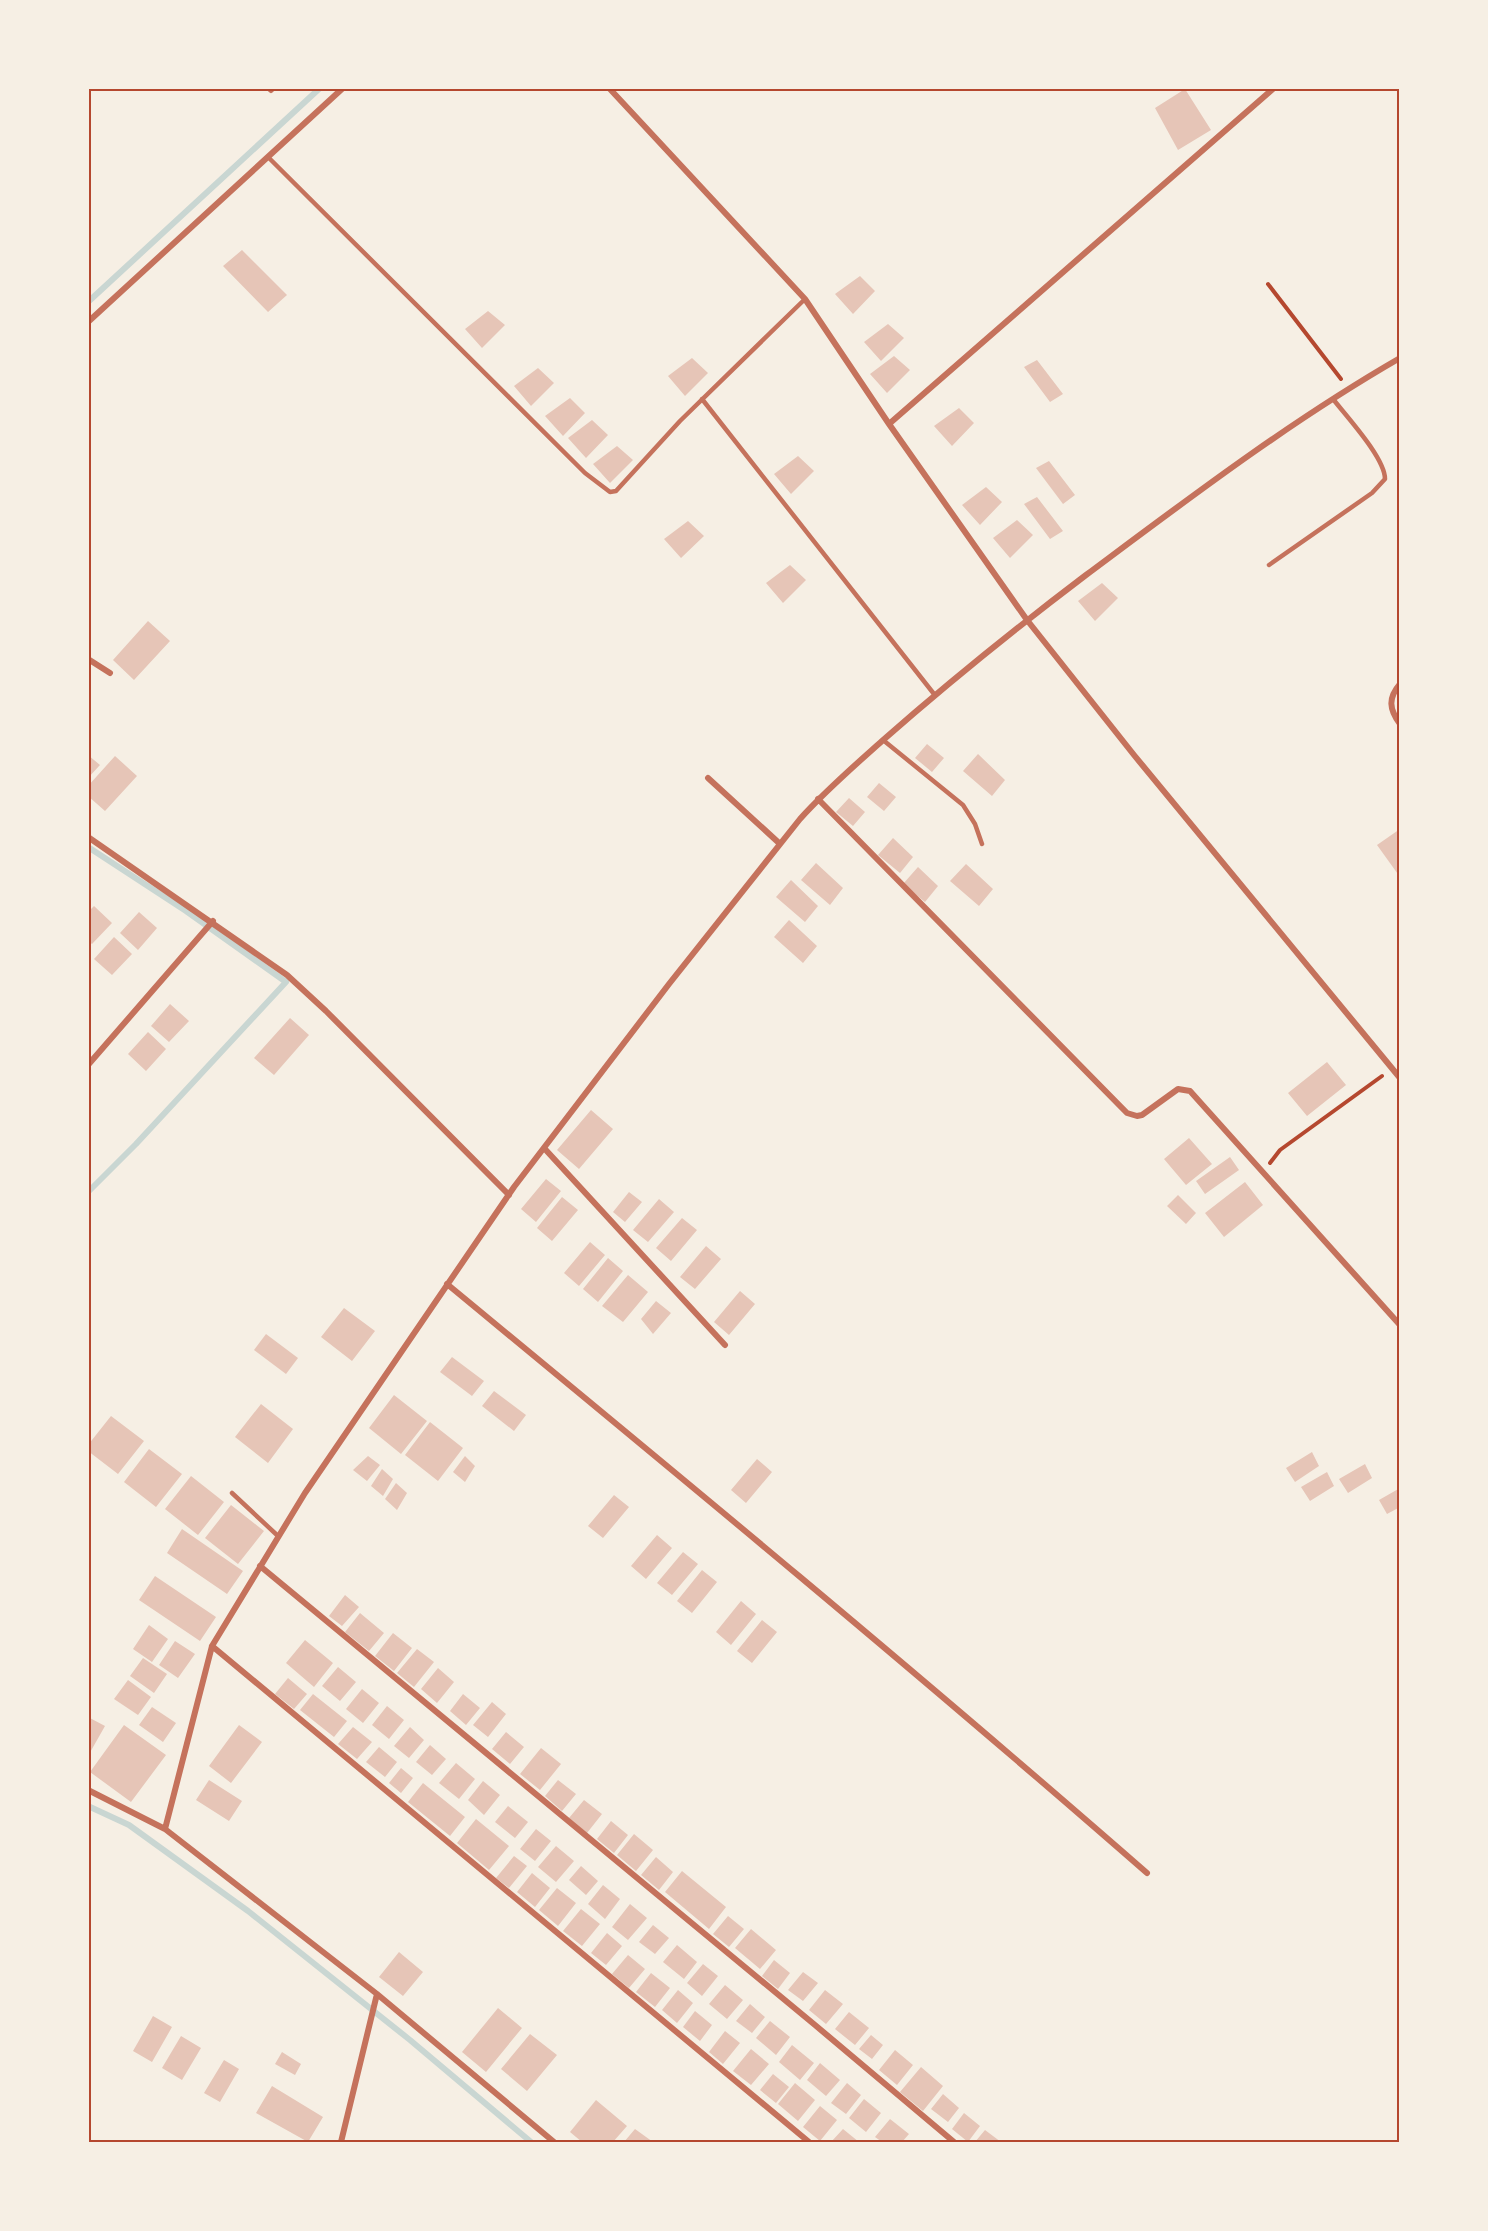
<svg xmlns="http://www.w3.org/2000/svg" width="1488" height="2231" font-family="'Asap Condensed',sans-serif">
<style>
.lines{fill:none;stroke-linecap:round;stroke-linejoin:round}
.stream{stroke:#c9d6d2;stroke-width:6}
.building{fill:#e6c5b7}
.path{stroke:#b5482f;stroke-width:4}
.service{stroke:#c5725c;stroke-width:4.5}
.minor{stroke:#c5725c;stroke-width:6}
.neatline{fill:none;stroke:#b5482f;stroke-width:2}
</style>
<rect width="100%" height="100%" fill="#f6efe4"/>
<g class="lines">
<!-- stream -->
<path class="stream" d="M88,302l232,-214
M88,847l98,64 100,71 -150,162 -48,48
M88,1806l41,19 119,86 162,129 121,102"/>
</g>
<!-- building -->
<path class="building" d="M1185,89l26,41 -33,20 -23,-42z
M242,250l45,45 -19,17 -45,-46z
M860,276l15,15 -22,23 -18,-20z
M488,311l17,14 -23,23 -17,-19z
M888,324l16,14 -23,23 -17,-19z
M894,356l16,14 -23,23 -17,-19z
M692,358l16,15 -23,23 -17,-20z
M1037,360l26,34 -13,8 -26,-35z
M538,368l16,15 -23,23 -17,-20z
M570,398l15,15 -22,23 -18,-20z
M959,408l15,15 -22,23 -18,-20z
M592,420l16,15 -22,23 -18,-20z
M617,446l16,14 -23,23 -17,-19z
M798,456l16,15 -23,23 -17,-20z
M1049,461l26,34 -12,9 -27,-36z
M986,487l16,15 -22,23 -18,-20z
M1037,497l26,34 -13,8 -26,-35z
M1017,520l16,15 -23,23 -17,-20z
M688,521l16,15 -23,22 -17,-19z
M790,565l16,15 -23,23 -17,-20z
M1102,583l16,15 -23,23 -17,-20z
M148,621l22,20 -36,39 -21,-20z
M927,744l17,14 -12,14 -17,-14z
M978,754l27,26 -13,16 -29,-25z
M88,755l12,10 -12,13z
M115,756l22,20 -32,35 -17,-15v-10z
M879,783l17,14 -12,14 -17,-14z
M849,798l16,14 -12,14 -17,-14z
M1400,829v48l-23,-32z
M893,838l20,19 -13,16 -22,-18z
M816,863l27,25 -13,17 -29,-25z
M966,864l27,25 -14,17 -29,-25z
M918,867l20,19 -13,16 -22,-18z
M791,880l27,26 -13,16 -29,-25z
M94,906l18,17 -20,21 -4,-3v-29z
M139,912l18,16 -19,22 -18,-17z
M789,920l28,26 -14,17 -29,-26z
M114,937l18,17 -20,21 -18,-16z
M170,1004l19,17 -20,21 -18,-16z
M290,1018l19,17 -35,40 -20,-17z
M148,1032l18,17 -20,22 -18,-17z
M1327,1062l19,23 -39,31 -19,-23z
M591,1110l22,19 -34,40 -22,-19z
M1189,1138l23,26 -26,21 -22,-26z
M1230,1157l9,13 -34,24 -9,-13z
M546,1179l15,12 -25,31 -15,-13z
M1245,1182l18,23 -39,32 -19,-24z
M629,1192l13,10 -17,20 -12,-10z
M1178,1195l18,18 -10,11 -19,-18z
M562,1197l16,13 -26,31 -15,-13z
M659,1199l15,13 -26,30 -15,-12z
M682,1218l15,12 -26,31 -15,-13z
M590,1242l15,13 -26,31 -15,-13z
M706,1246l15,13 -26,30 -15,-12z
M608,1258l15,13 -25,31 -15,-13z
M628,1275l20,17 -25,30 -21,-16z
M740,1291l15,13 -26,31 -15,-13z
M656,1301l15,12 -18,21 -12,-15z
M344,1308l31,23 -23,30 -31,-24z
M266,1334l32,24 -12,16 -32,-24z
M452,1357l32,24 -12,15 -32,-24z
M494,1391l32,24 -12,16 -32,-25z
M394,1395l33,26 -26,33 -32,-26z
M261,1404l32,25 -25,34 -33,-26z
M111,1416l33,25 -26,33 -30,-23v-6z
M430,1422l33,26 -25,33 -33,-26z
M149,1449l33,25 -26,33 -32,-25z
M1312,1452l7,14 -24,16 -9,-14z
M368,1456l12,9 -13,16 -14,-11z
M465,1456l10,10 -10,16 -12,-10z
M757,1459l15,13 -26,31 -15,-13z
M1365,1464l7,14 -24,15 -9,-14z
M382,1469l11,10 -10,17 -12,-10z
M1327,1472l7,14 -24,15 -9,-14z
M191,1476l33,26 -26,33 -33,-26z
M396,1483l11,10 -10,17 -12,-11z
M1400,1488v19l-13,7 -8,-14z
M614,1495l15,12 -26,31 -15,-12z
M231,1505l33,26 -26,33 -33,-26z
M182,1529l61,42 -16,23 -60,-41z
M657,1535l15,13 -26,31 -15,-13z
M683,1552l15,12 -26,31 -15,-12z
M702,1570l15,12 -25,31 -15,-12z
M155,1576l61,41 -16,24 -61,-41z
M345,1595l14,12 -17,19 -13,-10z
M741,1601l15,13 -25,31 -15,-13z
M360,1613l24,20 -15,18 -24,-19z
M762,1620l15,12 -25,31 -15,-12z
M149,1625l19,14 -16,23 -19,-13z
M393,1633l19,15 -18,23 -19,-15z
M305,1640l28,23 -19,24 -28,-24z
M175,1641l20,13 -17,24 -19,-13z
M417,1649l17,13 -20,25 -17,-14z
M143,1658l24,16 -13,19 -24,-17z
M338,1667l18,15 -16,19 -18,-15z
M438,1668l16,14 -17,21 -16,-14z
M288,1678l19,16 -13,15 -19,-15z
M128,1680l23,17 -13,18 -24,-16z
M362,1689l17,14 -16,20 -17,-14z
M313,1694l34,27 -13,16 -34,-27z
M463,1694l17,14 -14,17 -16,-14z
M492,1702l14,12 -18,23 -15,-12z
M387,1706l17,14 -15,19 -17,-14z
M152,1707l24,16 -13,19 -24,-17z
M88,1717l17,9 -17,30z
M124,1725l42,30 -35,47 -41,-30z
M239,1725l23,17 -31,41 -22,-17z
M353,1727l19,15 -15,17 -19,-15z
M410,1727l14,13 -15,18 -15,-12z
M506,1732l18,15 -14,17 -18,-15z
M430,1745l16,14 -14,16 -16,-13z
M379,1747l18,15 -12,15 -19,-15z
M541,1748l20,16 -21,26 -20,-16z
M456,1763l19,16 -16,20 -20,-16z
M401,1768l12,10 -12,15 -12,-10z
M209,1780l33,21 -13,20 -33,-21z
M558,1780l18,14 -14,17 -17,-15z
M483,1781l17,14 -16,20 -16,-15z
M423,1783l42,34 -15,19 -42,-34z
M584,1800l18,14 -15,19 -18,-15z
M508,1806l20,16 -13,16 -20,-16z
M476,1819l33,27 -20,24 -32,-27z
M611,1821l17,14 -14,18 -17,-14z
M536,1829l15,12 -16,20 -15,-12z
M634,1834l19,16 -17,21 -19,-16z
M556,1846l18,15 -18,21 -18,-15z
M514,1856l13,10 -18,22 -13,-10z
M656,1857l17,15 -14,18 -18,-15z
M581,1866l17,15 -12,14 -17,-15z
M682,1871l44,36 -17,22 -44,-37z
M532,1873l18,15 -15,19 -18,-15z
M603,1885l17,14 -15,20 -17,-15z
M557,1888l19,15 -18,23 -19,-16z
M630,1904l17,14 -19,22 -16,-13z
M581,1909l19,15 -18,22 -19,-15z
M728,1916l16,13 -15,18 -16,-13z
M653,1925l16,13 -14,16 -16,-12z
M751,1929l25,21 -16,19 -25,-21z
M607,1933l15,13 -16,19 -15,-12z
M677,1945l20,17 -13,17 -21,-17z
M399,1952l24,20 -20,24 -24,-19z
M628,1955l17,14 -16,19 -17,-14z
M774,1960l16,13 -12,16 -16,-13z
M703,1964l15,12 -16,20 -15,-13z
M803,1972l15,11 -15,18 -15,-11z
M651,1973l19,15 -15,19 -19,-15z
M725,1985l18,15 -16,19 -18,-15z
M678,1990l15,13 -16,20 -15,-13z
M825,1990l18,14 -17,20 -17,-14z
M750,2004l15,13 -13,16 -16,-12z
M498,2008l24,20 -36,44 -24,-20z
M695,2011l17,14 -12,16 -17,-14z
M849,2012l20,16 -14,17 -20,-16z
M153,2016l19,11 -20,35 -19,-11z
M770,2021l20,16 -14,18 -20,-17z
M725,2031l15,12 -17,21 -14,-12z
M530,2034l27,21 -30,36 -26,-22z
M871,2035l12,10 -11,14 -13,-10z
M181,2036l20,12 -19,32 -20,-12z
M792,2045l22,18 -14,17 -21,-18z
M751,2049l18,15 -18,21 -18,-14z
M895,2050l18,15 -16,20 -18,-15z
M282,2052l19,12 -6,11 -20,-11z
M224,2060l15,9 -19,33 -16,-9z
M820,2063l20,17 -14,16 -19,-16z
M921,2067l22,19 -20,25 -23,-19z
M773,2074l16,13 -13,16 -16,-13z
M795,2083l20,17 -17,21 -20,-17z
M847,2083l14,12 -15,19 -15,-11z
M272,2086l51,31 -15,25 -52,-29z
M943,2094l16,14 -11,14 -17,-13z
M864,2099l17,14 -15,19 -17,-14z
M596,2100l31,26 -14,16h-31l-12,-10z
M820,2106l17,14 -17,21 -17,-14z
M964,2113l16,13 -12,16 -16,-13z
M890,2119l19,15 -7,8h-20l-7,-5z
M635,2129l18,13h-29z
M843,2129l16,13h-28z
M985,2130l16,12h-26z"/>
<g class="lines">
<!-- path -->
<path class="path" d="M1268,284l73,95
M1270,1163l10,-13 102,-74"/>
<!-- service -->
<path class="service" d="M269,158l316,315 25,19 6,-1 64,-70 125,-122
M702,399l232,295
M1269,565l103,-72 13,-14c0,-21 -38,-62 -52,-80
M883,740l80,65 12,19 7,20
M232,1493l46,43"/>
<!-- minor -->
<path class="minor" d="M269,88l2,2
M609,88l196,211 84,125 138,196 107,135 266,323
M88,322l255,-234
M889,424l385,-336
M88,659l22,14
M1400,684c-12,14 -11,25 0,40
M708,778l71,65
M818,799l309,314 10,3 5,-1 36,-26 12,2 210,234
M88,837l199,138 39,36 183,184
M88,1065l125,-144
M544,1148l181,197
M447,1284c235,194 470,388 700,589
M260,1566l555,459 139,117
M212,1646l597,496
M88,1790l77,39 212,165 177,148
M165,1829l47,-183 93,-153 209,-306 155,-203 131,-165c25,-28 54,-53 82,-78 66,-58 134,-113 204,-166 102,-76 203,-153 314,-217
M341,2142l36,-148"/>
</g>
<!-- border -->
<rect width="1488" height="2231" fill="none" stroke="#f6efe4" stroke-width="180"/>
<rect x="90" y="90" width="1308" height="2051" class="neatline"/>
</svg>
